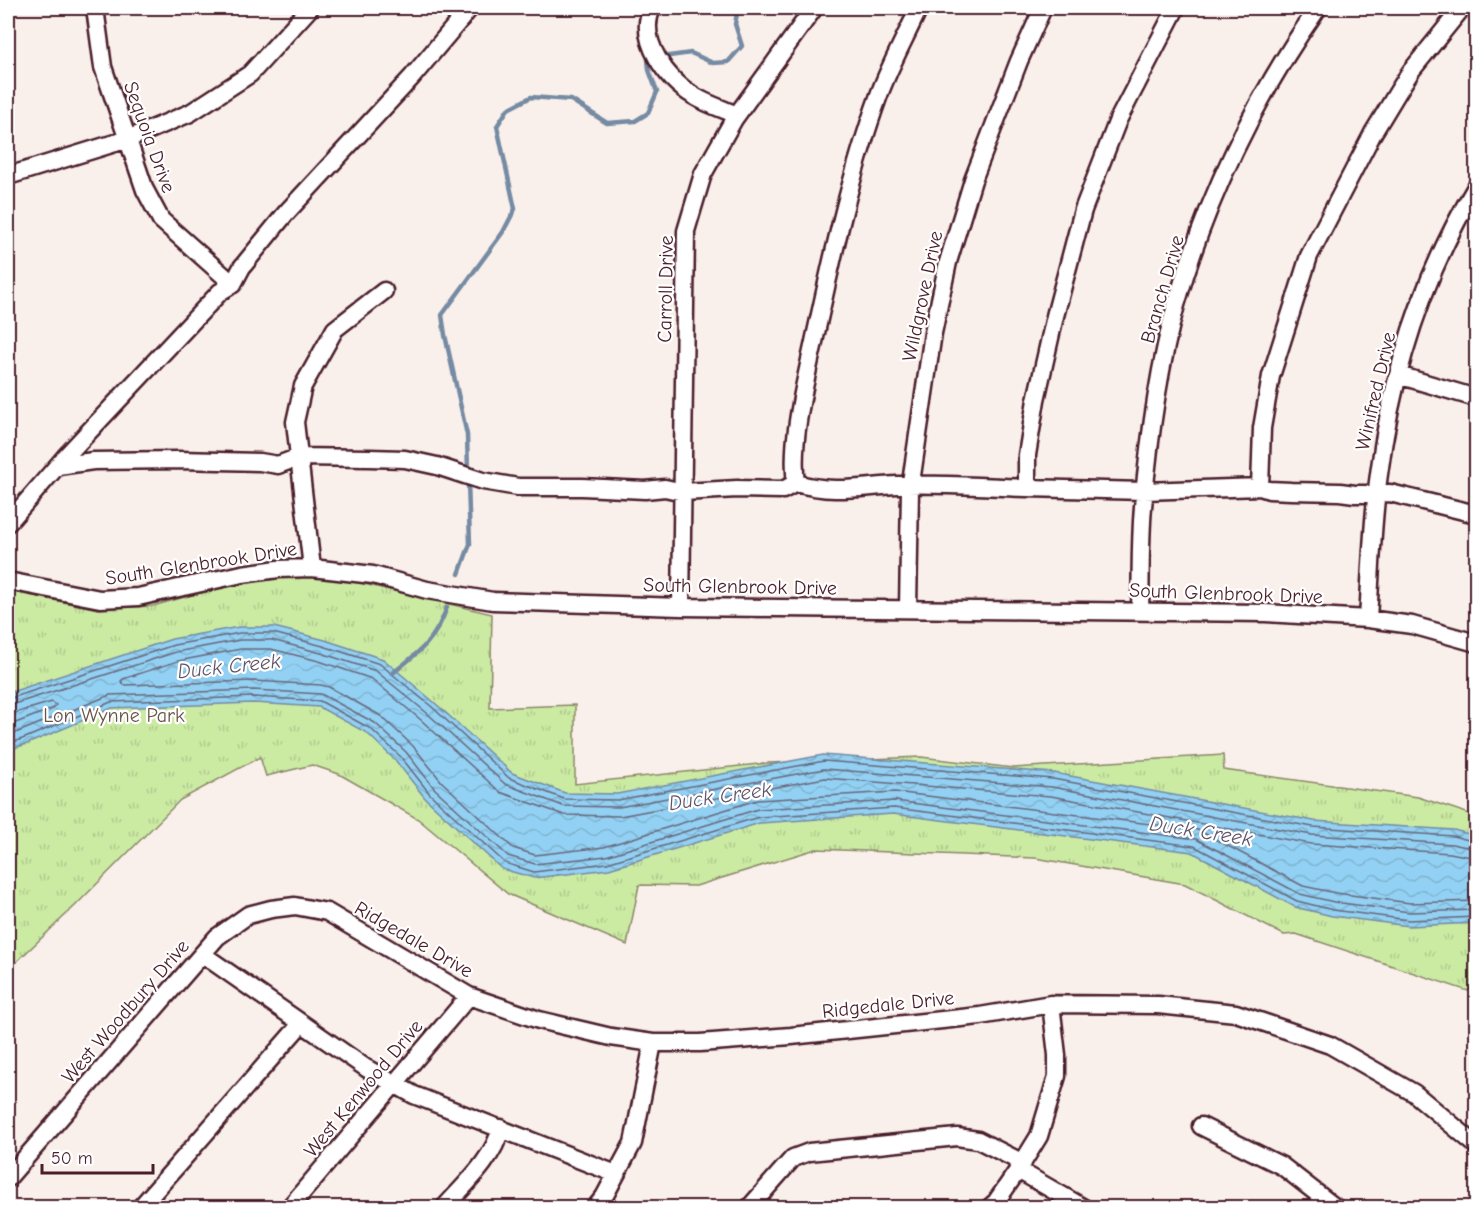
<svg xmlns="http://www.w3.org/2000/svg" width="1484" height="1215" font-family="'Comic Neue',sans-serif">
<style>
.grass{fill:url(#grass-tufts);stroke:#8a8567;stroke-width:1.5}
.water{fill:url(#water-waves);stroke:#758aa3;stroke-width:1.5}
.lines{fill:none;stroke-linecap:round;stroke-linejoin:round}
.shore{stroke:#67667b;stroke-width:1.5}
.stream{stroke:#758aa3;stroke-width:4.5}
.minor-casing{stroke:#4a1f2b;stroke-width:21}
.minor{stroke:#fff;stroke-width:16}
.labels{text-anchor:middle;stroke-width:4.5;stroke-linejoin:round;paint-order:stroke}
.street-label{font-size:20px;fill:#4a1f2b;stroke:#fff}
.park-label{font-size:20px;fill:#6a5249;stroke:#fff}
.water-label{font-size:21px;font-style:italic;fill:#605467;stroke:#fff}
</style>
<defs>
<pattern id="grass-tufts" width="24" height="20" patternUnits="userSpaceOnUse" patternTransform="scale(1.5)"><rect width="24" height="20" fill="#cbeba3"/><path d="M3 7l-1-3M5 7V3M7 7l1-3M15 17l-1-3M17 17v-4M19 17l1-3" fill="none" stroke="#b0c98c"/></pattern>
<pattern id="water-waves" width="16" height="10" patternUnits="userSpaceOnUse" patternTransform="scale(1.5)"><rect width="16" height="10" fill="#92d1f3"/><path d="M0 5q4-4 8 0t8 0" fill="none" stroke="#7fb3d0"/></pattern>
</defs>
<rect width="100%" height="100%" fill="#faf0eb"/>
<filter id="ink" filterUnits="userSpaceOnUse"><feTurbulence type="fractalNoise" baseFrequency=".0167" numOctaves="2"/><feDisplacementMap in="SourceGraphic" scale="12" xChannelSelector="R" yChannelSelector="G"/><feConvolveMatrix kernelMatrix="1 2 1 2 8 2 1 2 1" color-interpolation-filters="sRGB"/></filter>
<g filter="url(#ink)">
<!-- grass -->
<path class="grass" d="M313,572l179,42 -2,94 85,-3v79l193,-21 153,-6 92,11 210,-13 1,15 194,27 58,19v167l-8,8 -172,-57 -12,1 -99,-51 -150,-26 -219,-9 -120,37 -57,-1 -12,60 -119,-51 -90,-75 -79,-45 -27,-9 -46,11 -6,-19 -80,43 -105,106 -67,64v-379l90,18 55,-3 60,-17z"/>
<!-- water -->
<path class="water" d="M239,627h35l51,13 58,19 52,44 77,70 53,20 52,1 206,-39 231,18 260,48 140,9 22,6v87l-67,3 -77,-10 -37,-9 -103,-55 -299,-38 -133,9 -151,46 -75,9 -32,-9 -77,-71 -29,-37 -29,-28 -48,-26 -65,-4 -142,5 -85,36 -19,6v-57l164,-54z"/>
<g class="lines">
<!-- shore -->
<path class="shore" d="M8,699l166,-54 66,-12h33l50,13 57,18 52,43 77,71 55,21 54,1 206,-39 229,18 260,48 140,9 23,6
M8,706l168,-54 64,-12h32l49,13 55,18 51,42 78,71 58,22 56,1 205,-38 228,18 260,48 140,9 24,5
M8,715l44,-13 4,3 -2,3 -46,18
M8,736l102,-41 144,-5 67,4 54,29 31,29 29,37 73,67 27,8 71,-8 152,-47 137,-8 301,38 104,55 34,8 76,10 66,-2
M8,744l17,-6 86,-36 143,-5 66,4 51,28 30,28 29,37 75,69 29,9 73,-9 152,-46 135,-9 300,38 103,55 36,9 76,10 67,-3
M1476,858l-26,-5 -139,-9 -260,-48 -226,-18 -205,38 -56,-1 -64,-23 -79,-72 -49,-41 -53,-18 -48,-12h-30l-63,12 -55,18 -2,2 3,4 130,-4 67,4 8,2 52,29 32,30 29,36 71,66 22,7 69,-8 153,-47 138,-8 303,38 105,56 33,7 74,10 66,-2"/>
<!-- stream -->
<path class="stream" d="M662,57l29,-4 22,10 15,-1 14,-16 -7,-22 3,-16
M468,472l-1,-37 -22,-100 -3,-20 61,-83 12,-23 -18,-83 11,-17 23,-12 40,3 36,23 28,-2 13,-8 9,-21 -8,-22 -1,-11 6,-1
M459,574l11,-30 -2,-63
M393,673c26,-21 43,-33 54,-66"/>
<defs>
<path id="minor" d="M95,8l8,59 42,123 16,30 72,64
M652,8c-15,32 15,72 42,88 13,8 29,13 43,19
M8,176l120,-37 62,-26 60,-39 60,-66
M1398,375l78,23
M58,466l35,-5 86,-1 81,2 18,3 21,-8 70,1 36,1 32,7 46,15 35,6h64l63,3 20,-2 18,4 54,-3 46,1 13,-7c37,11 64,4 101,2 43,-2 87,2 130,3v-33l9,-55 19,-84 28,-106 35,-90 58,-112
M796,483c-6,-41 9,-100 18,-141 18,-83 36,-167 65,-247 11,-30 27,-59 40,-87
M1260,487l2,-59 9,-52 38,-120 64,-123 26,-43 12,-19 51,-63
M1027,488l117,3 116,-4 9,3 22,1 49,1 15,2 35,-1 86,21
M8,523l57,-66 155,-165 13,-8 9,-17 44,-54 126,-136 58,-69
M312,568l-17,-146 8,-36 32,-57 49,-38
M8,581l92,18 38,-2 104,-23 36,-5 34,-1 61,7 54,15 66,11 188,6 584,6 103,6 44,6 64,18
M681,607l5,-376 17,-57 31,-55 80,-111
M908,609l2,-120 23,-156 15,-71 25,-82 46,-119 24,-53
M1140,611c1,-34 0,-70 3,-104 6,-68 15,-137 33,-202 30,-105 79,-208 142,-297
M1368,619c3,-48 4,-97 11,-145 13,-101 45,-200 97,-287
M202,954l164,114 48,27 202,79
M1201,1126l81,40 54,42
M1018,1170l66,38
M8,1178l209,-241 31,-22 23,-6 24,-3 32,6 142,84 70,24 72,17 42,6h47l91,-7 189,-20 71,-12 107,1 78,8 94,32 84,48 62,52
M140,1208l161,-184
M289,1208l180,-212
M444,1208c21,-24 49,-48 57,-80
M595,1208l9,-11 29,-54 20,-100
M749,1208l44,-50 16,-6 148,-15 21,3 45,23
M989,1208l7,-6 22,-32 21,-34 18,-60v-21l-6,-51"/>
</defs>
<!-- minor casing -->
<use href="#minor" class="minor-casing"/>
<!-- minor -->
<use href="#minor" class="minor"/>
</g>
</g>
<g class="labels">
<!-- street labels -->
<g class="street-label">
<text transform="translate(150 137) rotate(70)" y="7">Sequoia Drive</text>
<text transform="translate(665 289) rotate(-89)" y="7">Carroll Drive</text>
<text transform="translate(1162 289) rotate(-74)" y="7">Branch Drive</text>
<text transform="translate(922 296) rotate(-78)" y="7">Wildgrove Drive</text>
<text transform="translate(1375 391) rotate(-77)" y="7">Winifred Drive</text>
<text transform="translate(201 563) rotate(-9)" y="7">South Glenbrook Drive</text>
<text transform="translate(740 586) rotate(1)" y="7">South Glenbrook Drive</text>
<text transform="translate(1226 593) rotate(2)" y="7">South Glenbrook Drive</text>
<text transform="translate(414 939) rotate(30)" y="7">Ridgedale Drive</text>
<text transform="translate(888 1004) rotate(-6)" y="7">Ridgedale Drive</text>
<text transform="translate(125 1011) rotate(-49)" y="7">West Woodbury Drive</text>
<text transform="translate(363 1088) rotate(-50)" y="7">West Kenwood Drive</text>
</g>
<!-- park labels -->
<g class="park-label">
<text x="114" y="722">Lon Wynne Park</text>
</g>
<!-- water labels -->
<g class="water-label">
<text transform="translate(229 666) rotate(-6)" y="7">Duck Creek</text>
<text transform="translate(720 796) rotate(-8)" y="7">Duck Creek</text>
<text transform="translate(1201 831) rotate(9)" y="7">Duck Creek</text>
</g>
</g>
<!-- margin -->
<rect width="1484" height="1215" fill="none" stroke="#fff" stroke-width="30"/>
<rect x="15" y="15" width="1454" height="1185" fill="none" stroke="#4a1f2b" stroke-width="2" filter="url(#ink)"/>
<!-- scale -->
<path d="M42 1164v9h111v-9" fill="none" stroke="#4a1f2b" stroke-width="3"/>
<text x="51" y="1164" font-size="18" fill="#4a1f2b" stroke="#ffffff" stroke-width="4.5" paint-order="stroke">50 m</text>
</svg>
